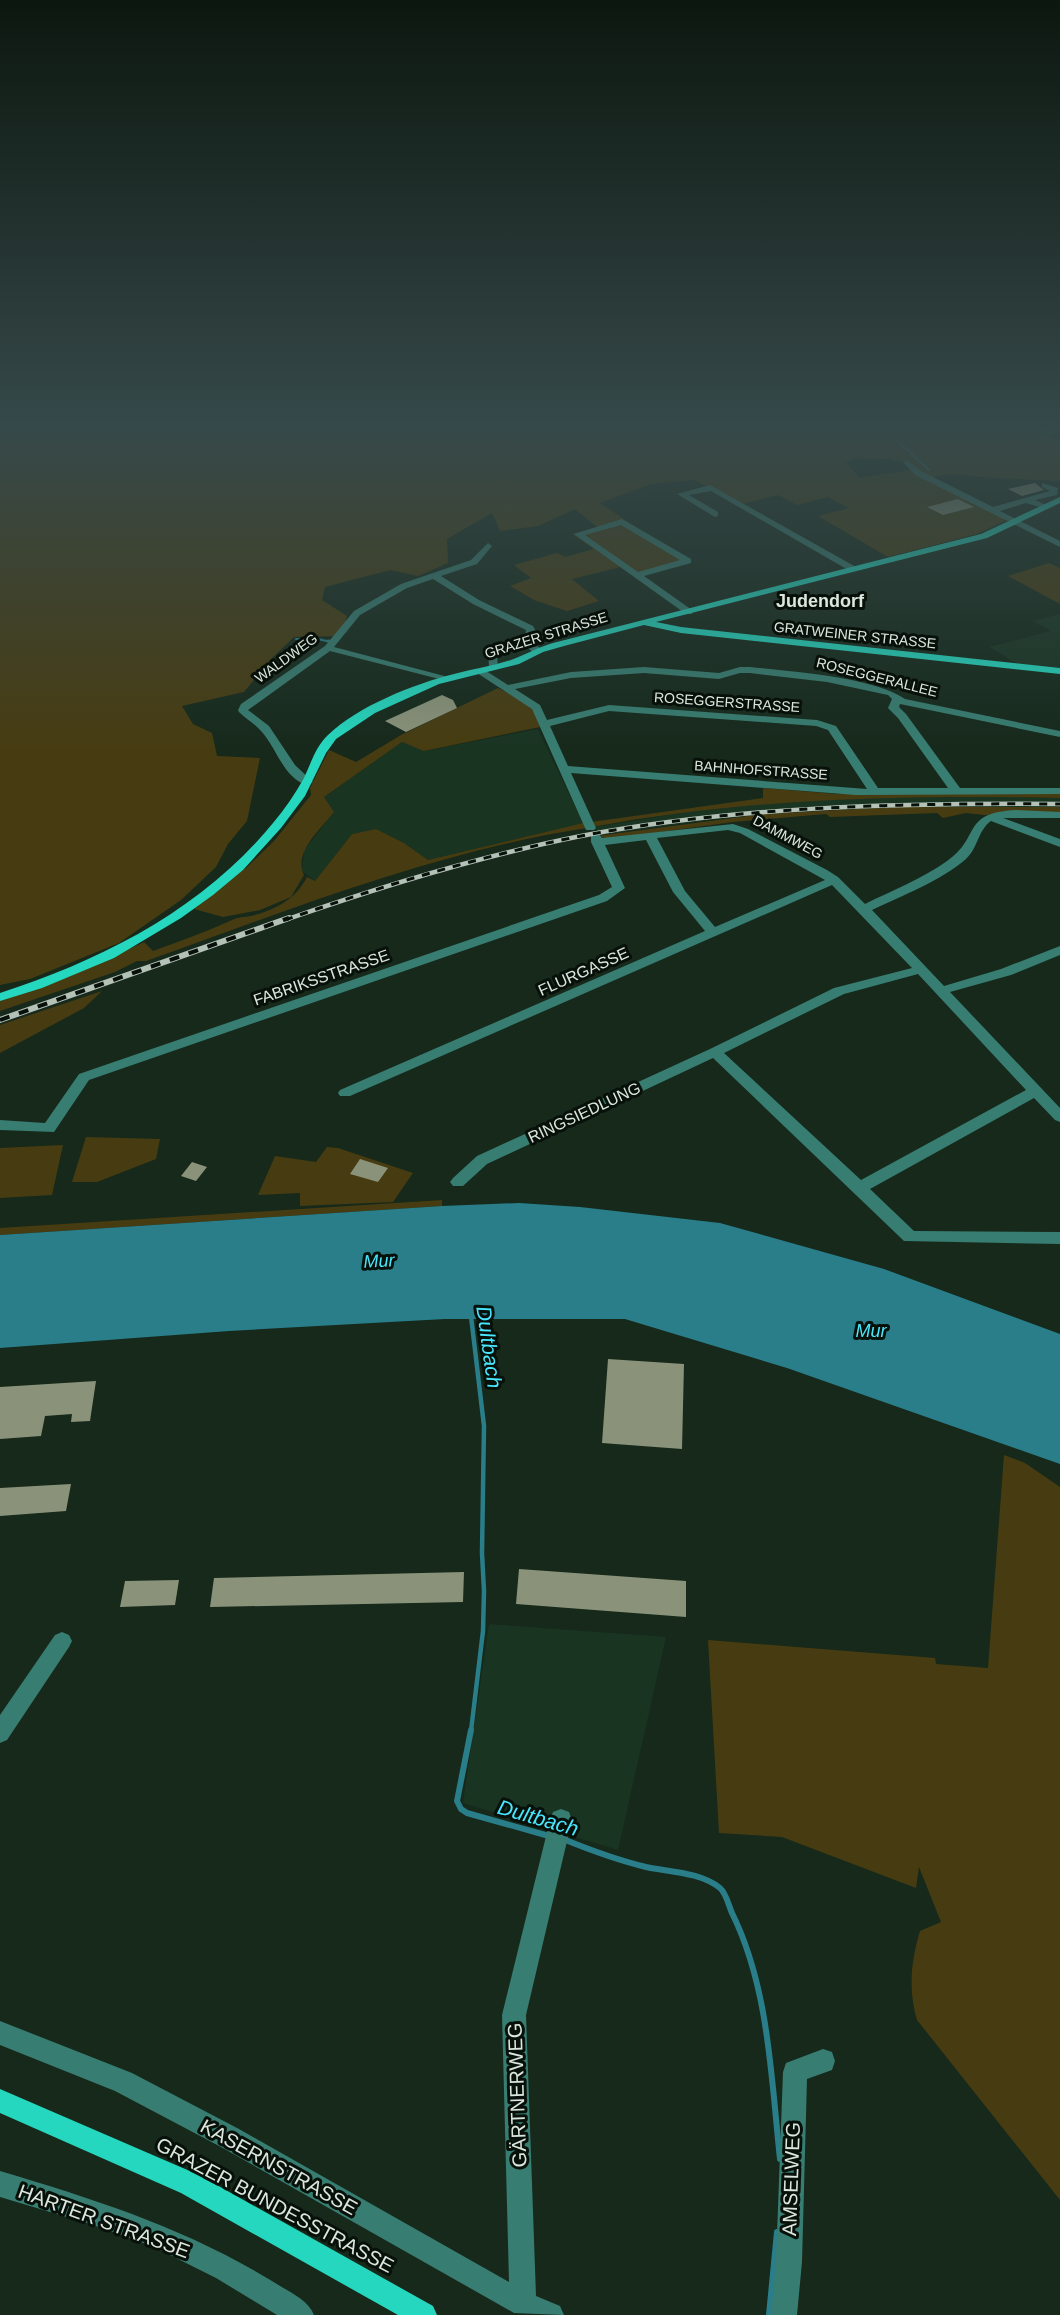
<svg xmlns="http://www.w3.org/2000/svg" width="1060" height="2315" font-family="Helvetica,sans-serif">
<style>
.built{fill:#1a3422}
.green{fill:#473c11;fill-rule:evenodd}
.water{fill:#297e8a}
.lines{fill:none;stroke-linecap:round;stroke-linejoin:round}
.stream-far3{stroke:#297e8a;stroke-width:2}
.stream-far2{stroke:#297e8a;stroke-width:3}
.stream-far1{stroke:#297e8a;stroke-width:4.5}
.stream{stroke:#297e8a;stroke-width:6}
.building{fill:#8a937a}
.minor{fill:#387d71;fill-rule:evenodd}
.major{fill:#26d7bf;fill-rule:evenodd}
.rail-far1-casing{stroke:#b3c1b7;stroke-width:4.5}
.rail-casing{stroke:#b3c1b7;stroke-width:6}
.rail-far1{stroke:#08100a;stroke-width:3;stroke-dasharray:8;stroke-linecap:butt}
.rail{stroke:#08100a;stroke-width:4;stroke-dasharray:10;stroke-linecap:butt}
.labels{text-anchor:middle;stroke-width:6;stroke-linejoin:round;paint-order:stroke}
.far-street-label{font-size:14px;fill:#dbe7de;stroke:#08100a}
.street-label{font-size:16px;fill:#dbe7de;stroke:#08100a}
.far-district-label{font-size:18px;font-weight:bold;fill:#dbe7de;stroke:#08100a}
.water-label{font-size:18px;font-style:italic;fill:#48e7fe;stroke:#08100a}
.near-street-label{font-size:20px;fill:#dbe7de;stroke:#08100a}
.near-water-label{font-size:21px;font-style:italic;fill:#48e7fe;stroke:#08100a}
</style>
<rect width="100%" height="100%" fill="#16291b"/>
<!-- built -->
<path class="built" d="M1060,614v57l-44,-8 -27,-16 62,-16 -18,-10z
M538,729l45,94 -155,37 -24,-17 -28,-14 -24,5 -37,47 -13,-10 2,-21 30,-38 -10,-15 78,-55 23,9z
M978,796l82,2v9l-230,3 -107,8 -123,17 -5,-8 93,-15 75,-8 83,-5z
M489,1624l177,13 -48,213 -155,-47z"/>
<!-- green -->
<path class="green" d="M0,426h1006l39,8 15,7v40c-22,-1 -44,-2 -67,-3 -25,-2 -39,-7 -65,0l79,42 -30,14 -89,23 -70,-41 31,-8 -21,-11 -31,8 -19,-10 -36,9 -48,-24 -13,1 -30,3 -51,19 86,58 -49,13 -12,-8 -53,13 27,22 -32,10 -33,-11 -24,-14 21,-8 -17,-13 43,-12 8,4 29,-8 -22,-15 25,-7 -22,-18 -37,17 -38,5 -8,-18 -45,26 1,24 -30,13 -28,-6 -65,17 -3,13 25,16 -6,20 -47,1 -22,21 -28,34 -62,14 11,18 19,9 5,23 43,2 -13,63 -19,23 -12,23 -35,33 -62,43 -89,36 -30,6zM854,458l33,1 19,4 5,7 -52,8 -13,-16z
M1049,563l11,5v36l-52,-28z
M498,688l32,15 10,24 -116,24 -22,-9 -78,55 10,15c-13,17 -41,40 -30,63l-13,22 -31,13 -37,7 -29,-8 35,-31 17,-10 28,-27 37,-46 -1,-7 19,-38 27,12 45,-27z
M763,788l74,6h223v4c-157,-3 -313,0 -468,29l-1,-5 172,-24z
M896,807h164v6l-76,2 -18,-2 -23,5 -6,-5 -107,4 -4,-3 -93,8 -124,17 -12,-3 166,-22z
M583,823l4,5c-151,23 -298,82 -441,133h-9l-22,11 -115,39v-11l68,-23 76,-35 9,9c27,-10 53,-19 79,-31 6,-3 13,-3 19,-4 24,-6 44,-16 56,-39l8,4 37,-47 24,-5 28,14 24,17z
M102,991l-18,17 -84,45v-28z
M86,1137l74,2 -4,20 -59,23h-25z
M63,1145l-11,50 -52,3v-50z
M327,1147l11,1 75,25 -20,29 -93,4v-13l-42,2 17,-39 41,6z
M442,1200v6l-442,29v-7z
M1004,1455l21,8 35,24v713l-143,-180c-9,-30 -6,-59 3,-89l21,-9 -22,-55 -3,21 -134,-51 -63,-4 -11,-193 227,18 1,6 52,4z"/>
<!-- water -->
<path class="water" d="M519,1203l61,4 140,16 164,46 176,65v130l-273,-96 -162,-49h-180l-216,12 -229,17v-113l442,-29z"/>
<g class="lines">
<!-- stream-far3 -->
<path class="stream-far3" d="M886,426l15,18 28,26
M296,639h22l13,3"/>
<!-- stream-far2 -->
<path class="stream-far2" d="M328,641l3,1"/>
<!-- stream-far1 -->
<path class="stream-far1" d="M471,1731l12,-100 1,-40 -2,-38 2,-127 -13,-110"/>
<!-- stream -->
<path class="stream" d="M471,1730l-14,71 4,8 6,4 82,23
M563,1839c27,11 54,21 83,28 24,5 54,5 74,21 6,5 9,18 12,25 37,75 39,164 48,246
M769,2315l8,-83"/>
</g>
<!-- building -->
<path class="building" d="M1035,483l9,7 -22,6 -14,-7z
M958,499l16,8 -31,8 -16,-8z
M442,695l11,5 4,8 -51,24 -21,-11z
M360,1159l28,9 -10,14 -28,-8z
M192,1162l15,5 -11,14 -15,-5z
M608,1359l76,5 -2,85 -80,-6z
M96,1381l-6,40 -19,1 1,-8 -27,2 -4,20 -41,3v-52z
M71,1484l-5,27 -66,5v-28z
M519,1569l167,12v36l-170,-13z
M464,1572l-1,30 -253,5 4,-29z
M179,1580l-4,25 -55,2 5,-26z"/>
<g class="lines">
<!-- minor -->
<path class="minor" d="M1016,426h16l23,6 -4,2z
M907,460l14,11 72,36 57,-16 -8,-4v-4l16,5 -1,7 -22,5 11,5v4l-20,-6 -26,8 60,30v6l-145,-72 -12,-13z
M710,485l146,82 2,2 -8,2 -139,-80 -22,4 29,17v4l-3,1 -38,-23z
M622,519l69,40v4l-47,13 48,34v4h-6l-112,-80zM621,525l59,35 -42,12 -53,-37z
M488,543l4,3 -15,18 -36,12 38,24 54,26 4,7 -3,11 8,5v4h-8l-10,-8 2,-15 -53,-26 -40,-25 -26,9 -47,27 -26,32 118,31 -5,3 -117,-30 -82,59 21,16 26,39 18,17 -6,3c-24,-7 -30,-37 -46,-54 -6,-7 -15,-12 -22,-19l-1,-2 3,-6 84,-58 29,-35 47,-27 70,-24z
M488,651l9,2 1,16 -9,-2z
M644,667l75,6 21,-6h10c39,4 125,10 155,32l155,32v6l-160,-33 -1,3 7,7 54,74h100v6l-204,1 -285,-22 25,55 -2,2h-8l-54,-121 -58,-38 9,-2 25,16 63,-13zM644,673l75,6 21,-6h10l77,9 61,13 4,4 -4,9 10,10 50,70h-70l-42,-62 -19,-6 -208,-15 -62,15 -7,-15 -25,-16 56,-11zM609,711l207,15 12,4 39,59 -299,-23 -18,-40z
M1016,810l44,2v6h-57l57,21v8l-69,-26c-13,9 -13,27 -25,38 -27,23 -63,36 -94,51l72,76 57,-17 59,-23v9l-49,20 -61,17 110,116v14l-5,-2 -21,-22 -164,91 44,42 146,1v12l-156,-3 -191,-183 -226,106 -24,22h-10l-3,-4 3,-4 24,-22 233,-107 124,-61 78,-20 -80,-83 -482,211h-10l-2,-3 2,-3 365,-159 -32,-39 -27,-52 -41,5 20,43 -18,13 -518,179 -35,52 -54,-2v-10l45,3 34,-49 520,-179 13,-8 -21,-45v-8h8l3,4 131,-14 15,5 79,41 11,7 27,27c28,-14 57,-25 82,-43 35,-24 13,-48 69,-51zM728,830l12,3 85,47 -110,47 -30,-36 -28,-53zM918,974l108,116 -165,90 -137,-127 120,-59z
M62,1632l7,3 3,6 -3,6 -62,93 -7,3v-28l55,-80z
M561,1809l8,3 3,8 -46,195 10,281 24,10 4,9 -50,-2 -293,-166 -106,-56 -115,-46v-24l132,52 107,56 270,153 -7,-267 48,-195 3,-8z
M823,2049l9,3 3,9 -3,9 -25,9 -5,183 -5,53h-26l5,-53 7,-190 3,-9z
M0,2171c97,29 185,57 272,110 15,10 36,18 42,34h-37l-61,-37 -64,-32 -62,-22 -90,-27z"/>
<!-- major -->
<path class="major" d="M1060,497v6l-73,35 -331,84 25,5 379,41v6l-379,-41 -37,-8 -80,21 -21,6 -24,12 -80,20 -64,29 -39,26 -10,14 -21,43 -24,32 -38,42 -30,25 -32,23 -67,40 -72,30 -42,13v-8c103,-33 204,-85 273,-170 12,-14 22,-29 31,-45 7,-15 12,-32 24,-43 30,-29 86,-51 126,-61 19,-5 38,-8 57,-14 14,-5 27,-13 42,-17l428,-109z
M0,2089l199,86 234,131 4,9h-39l-217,-122 -181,-80z"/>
<defs>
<path id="rail-far1" d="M285,920c97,-34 195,-64 296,-84 158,-30 319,-33 479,-32"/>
<path id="rail" d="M0,1020l289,-102"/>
</defs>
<!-- rail-far1 casing -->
<use href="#rail-far1" class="rail-far1-casing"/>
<!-- rail casing -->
<use href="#rail" class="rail-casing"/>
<!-- rail-far1 -->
<use href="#rail-far1" class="rail-far1"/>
<!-- rail -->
<use href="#rail" class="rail"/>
</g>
<!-- sky -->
<linearGradient id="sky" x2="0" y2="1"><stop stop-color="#0c170f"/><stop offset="0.57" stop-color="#36494a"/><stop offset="1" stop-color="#36494a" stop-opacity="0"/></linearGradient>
<rect width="1060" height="750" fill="url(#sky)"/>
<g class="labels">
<!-- far-street labels -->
<g class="far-street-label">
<text transform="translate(546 635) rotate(-17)" y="5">GRAZER STRASSE</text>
<text transform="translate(855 635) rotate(6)" y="5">GRATWEINER STRASSE</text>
<text transform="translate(286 658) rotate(-36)" y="5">WALDWEG</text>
<text transform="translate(877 677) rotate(14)" y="5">ROSEGGERALLEE</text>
<text transform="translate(727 702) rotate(4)" y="5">ROSEGGERSTRASSE</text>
<text transform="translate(761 770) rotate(4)" y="5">BAHNHOFSTRASSE</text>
<text transform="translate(788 837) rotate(28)" y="5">DAMMWEG</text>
</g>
<!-- street labels -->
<g class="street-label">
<text transform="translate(583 971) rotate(-24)" y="6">FLURGASSE</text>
<text transform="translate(321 977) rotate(-19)" y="6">FABRIKSSTRASSE</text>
<text transform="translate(584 1112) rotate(-25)" y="6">RINGSIEDLUNG</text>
</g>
<!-- far-district labels -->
<g class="far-district-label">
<text x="820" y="607">Judendorf</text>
</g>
<!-- water labels -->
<g class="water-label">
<text transform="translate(379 1261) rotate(-3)" y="6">Mur</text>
<text x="871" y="1337">Mur</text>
</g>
<!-- near-street labels -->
<g class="near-street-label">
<text transform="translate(517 2095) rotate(-92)" y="7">GÄRTNERWEG</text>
<text transform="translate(279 2167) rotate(29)" y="7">KASERNSTRASSE</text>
<text transform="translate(791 2179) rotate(-88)" y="7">AMSELWEG</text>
<text transform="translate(275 2205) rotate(28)" y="7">GRAZER BUNDESSTRASSE</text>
<text transform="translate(104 2221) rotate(20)" y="7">HARTER STRASSE</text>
</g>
<!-- near-water labels -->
<g class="near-water-label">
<text transform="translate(489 1347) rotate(82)" y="7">Dultbach</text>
<text transform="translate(538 1818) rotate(16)" y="7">Dultbach</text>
</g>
</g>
</svg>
